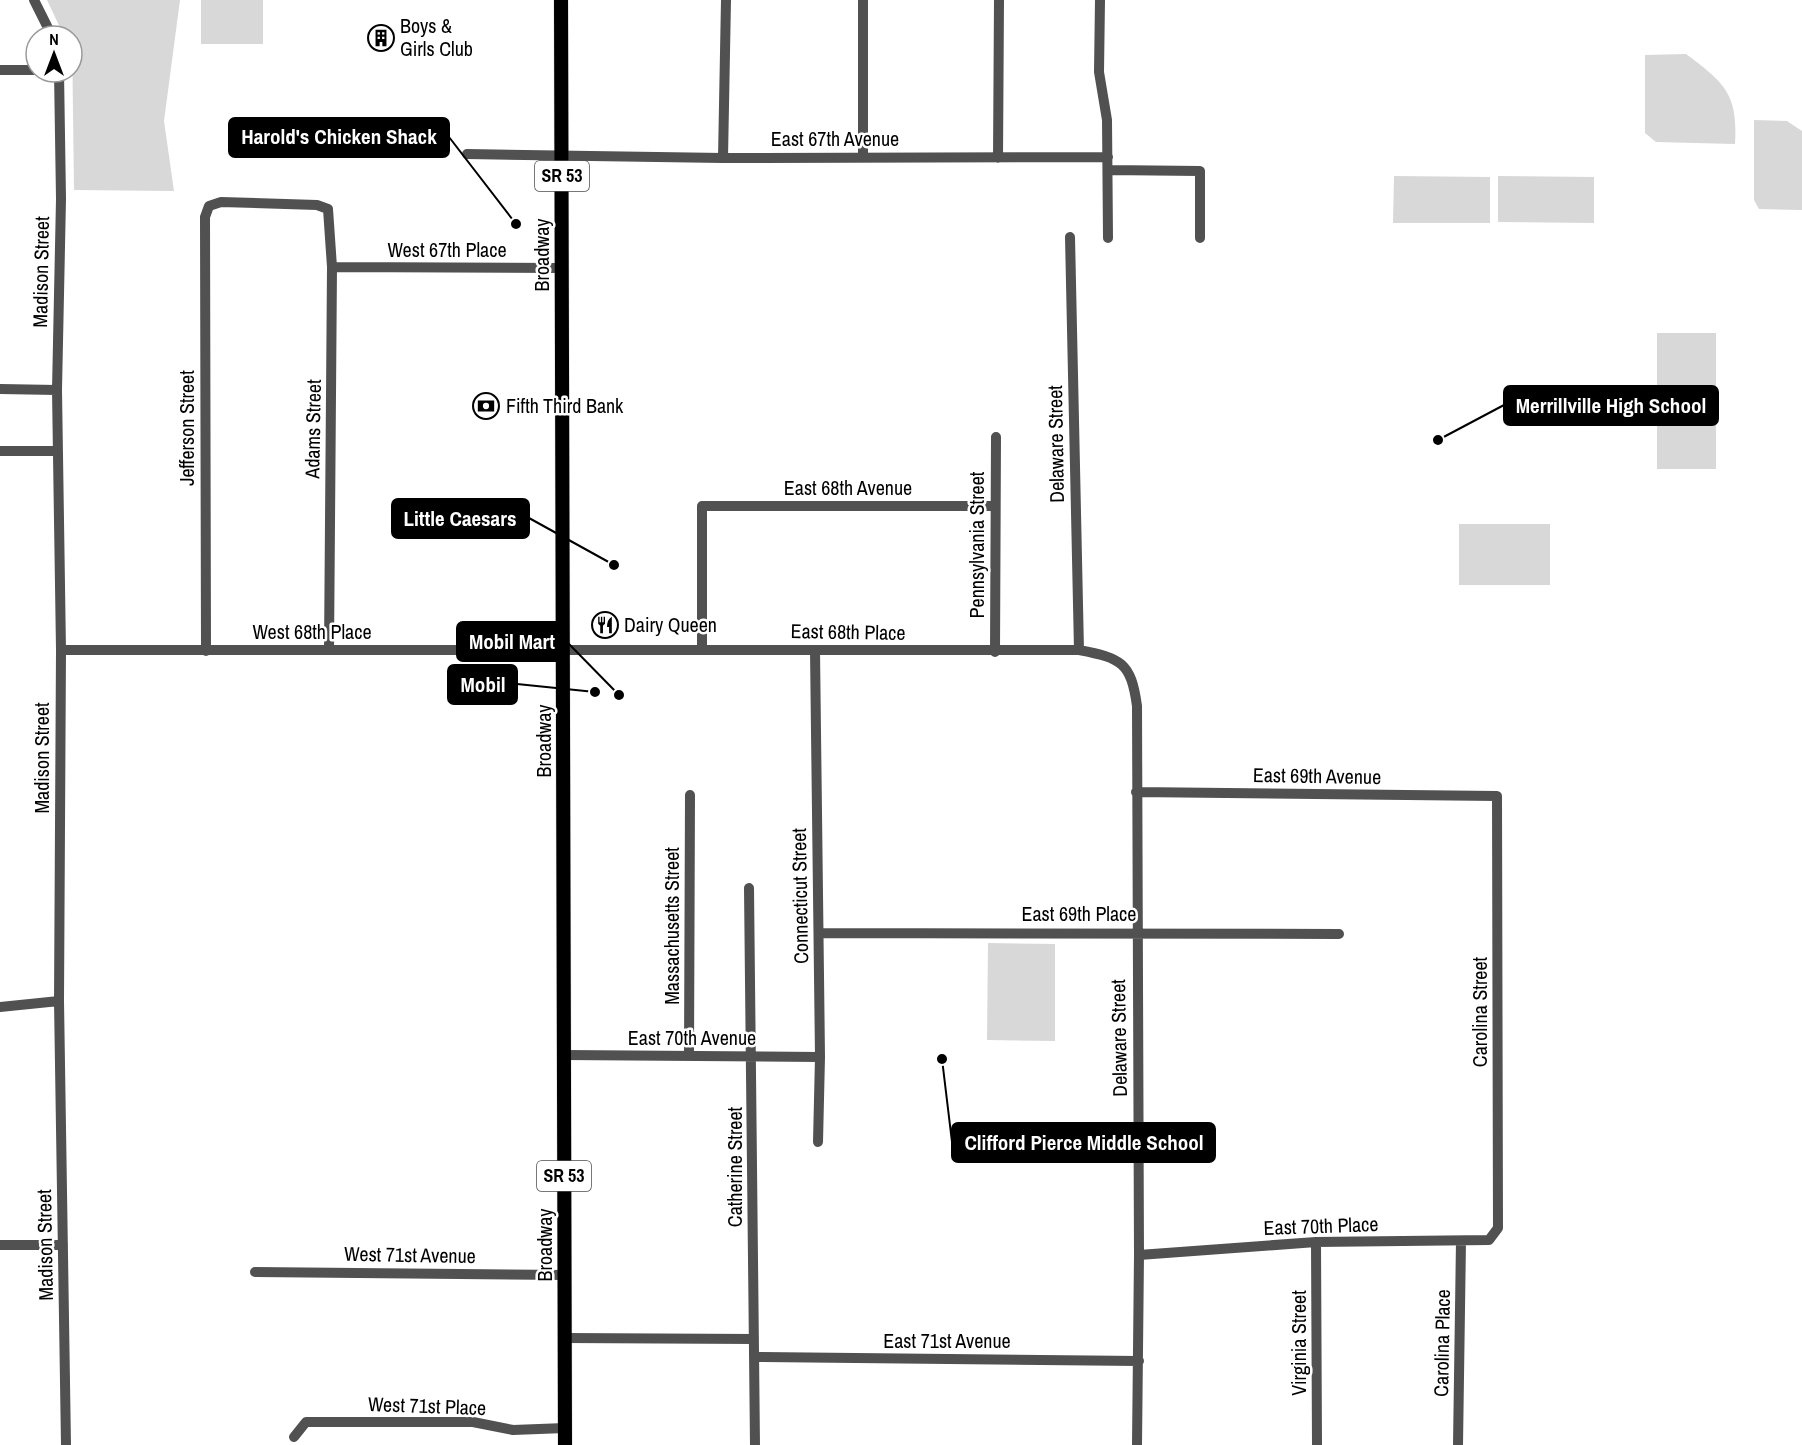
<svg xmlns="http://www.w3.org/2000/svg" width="1802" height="1445" font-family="'Archivo Narrow',sans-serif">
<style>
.green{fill:#d8d8d8}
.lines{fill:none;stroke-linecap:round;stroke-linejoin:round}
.major-casing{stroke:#dbdbdb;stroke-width:15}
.minor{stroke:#515151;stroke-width:10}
.major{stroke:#000;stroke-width:14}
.labels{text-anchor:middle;stroke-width:5;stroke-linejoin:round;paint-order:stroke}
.shield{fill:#fff;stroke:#4c4c4c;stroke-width:1.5}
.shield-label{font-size:18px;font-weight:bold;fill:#000}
.poi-label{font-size:20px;fill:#000;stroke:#fff;text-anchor:start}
.street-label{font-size:20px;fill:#000;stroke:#fff}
.leader{fill:none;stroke:#000;stroke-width:2}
.callout-dot{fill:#000;stroke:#fff;stroke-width:2}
.callout{fill:#000;stroke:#000;stroke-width:2}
.callout-label{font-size:21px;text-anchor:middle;font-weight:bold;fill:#fff}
</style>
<rect width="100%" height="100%" fill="#fff"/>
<!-- green -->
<path class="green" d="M47,0h133l-16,121 10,70 -100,-1 -2,-154h-8z
M201,0h62v44h-62z
M1686,54c39,29 52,40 49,90l-79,-2 -11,-9v-78z
M1754,120l33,1 15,10v79l-43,-1 -5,-9z
M1394,176l96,1v46h-97z
M1498,176l96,1v46l-96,-1z
M1657,333h59v136h-59z
M1459,524h91v61h-91z
M988,943l67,1v97l-68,-1z"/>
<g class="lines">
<defs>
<path id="major" d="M561,0l4,1445"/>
</defs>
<!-- major casing -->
<use href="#major" class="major-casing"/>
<!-- minor -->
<path class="minor" d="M34,0l18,36
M863,0v156
M1100,0l-1,72 8,48 1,118
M0,70h36
M59,72l2,127 -4,191 4,260 -2,351 7,444
M467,154l256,4 385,-1
M723,158l3,-158
M998,158l1,-158
M1108,170l92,1v67
M1070,237l9,413
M332,267l230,1
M0,389l57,1
M0,451h58
M61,650h1018c42,8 52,12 58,56l2,549 -2,190
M702,650v-144h293
M815,650l5,407 -2,85
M206,651l-1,-434 4,-11 12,-4 96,3 11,4 4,58 -3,383
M995,652l1,-215
M1136,792l361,4 1,432 -9,12 -173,2 -177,13
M749,888l6,557
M819,933l520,1
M0,1007l59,-6
M564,1055l256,2
M689,1056l1,-261
M1316,1242l1,203
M0,1245h63
M255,1272l310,3
M565,1338l189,1
M754,1357l385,4
M294,1437l12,-15h167l40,8 52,-2
M1458,1445l3,-204"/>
<!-- major -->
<use href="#major" class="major"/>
</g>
<!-- icons -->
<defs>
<symbol id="building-ring" viewBox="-11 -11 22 22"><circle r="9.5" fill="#fff" stroke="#000" stroke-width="1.5"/><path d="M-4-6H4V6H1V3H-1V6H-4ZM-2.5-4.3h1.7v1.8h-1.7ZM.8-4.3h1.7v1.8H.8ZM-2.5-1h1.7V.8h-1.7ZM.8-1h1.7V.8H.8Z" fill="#000"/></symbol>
<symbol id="bank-ring" viewBox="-11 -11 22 22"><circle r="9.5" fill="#fff" stroke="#000" stroke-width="1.5"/><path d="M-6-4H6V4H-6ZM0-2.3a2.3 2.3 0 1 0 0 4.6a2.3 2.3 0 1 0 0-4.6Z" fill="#000"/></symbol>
<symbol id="restaurant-ring" viewBox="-11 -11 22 22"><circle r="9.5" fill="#fff" stroke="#000" stroke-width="1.5"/><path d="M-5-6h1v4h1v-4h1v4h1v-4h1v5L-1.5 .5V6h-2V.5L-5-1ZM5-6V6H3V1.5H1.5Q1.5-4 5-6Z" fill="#000"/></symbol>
</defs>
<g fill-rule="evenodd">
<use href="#building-ring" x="366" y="23" width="30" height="30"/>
<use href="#bank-ring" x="471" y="391" width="30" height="30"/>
<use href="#restaurant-ring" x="590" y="610" width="30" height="30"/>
</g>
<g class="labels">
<!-- shield labels -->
<g class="shield">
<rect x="535" y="161" width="54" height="30" rx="4.5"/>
<rect x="537" y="1161" width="54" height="30" rx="4.5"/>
</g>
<g class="shield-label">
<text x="562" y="182">SR 53</text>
<text x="564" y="1182">SR 53</text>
</g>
<!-- poi labels -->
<g class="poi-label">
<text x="400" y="33">Boys &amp;<tspan x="400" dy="23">Girls Club</tspan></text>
<text x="506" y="413">Fifth Third Bank</text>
<text x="624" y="632">Dairy Queen</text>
</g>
<!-- street labels -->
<g class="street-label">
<text x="835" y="146">East 67th Avenue</text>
<text x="447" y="257">West 67th Place</text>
<text transform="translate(542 255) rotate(-90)" y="7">Broadway</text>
<text transform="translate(41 272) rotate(-89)" y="7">Madison Street</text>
<text transform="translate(187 428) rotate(-90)" y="7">Jefferson Street</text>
<text transform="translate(313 429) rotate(-89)" y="7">Adams Street</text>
<text transform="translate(1056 444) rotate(-91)" y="7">Delaware Street</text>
<text x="848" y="495">East 68th Avenue</text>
<text transform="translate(977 545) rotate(-90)" y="7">Pennsylvania Street</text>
<text x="312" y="639">West 68th Place</text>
<text transform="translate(848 632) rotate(1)" y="7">East 68th Place</text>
<text transform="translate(544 741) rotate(-90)" y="7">Broadway</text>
<text transform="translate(42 758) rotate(-90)" y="7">Madison Street</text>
<text transform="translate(1317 776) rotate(1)" y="7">East 69th Avenue</text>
<text transform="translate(800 896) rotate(-91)" y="7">Connecticut Street</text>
<text x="1079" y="921">East 69th Place</text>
<text transform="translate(672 926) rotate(-90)" y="7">Massachusetts Street</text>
<text transform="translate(1480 1012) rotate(-90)" y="7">Carolina Street</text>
<text x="692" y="1045">East 70th Avenue</text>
<text transform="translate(1119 1038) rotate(-91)" y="7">Delaware Street</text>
<text transform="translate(735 1167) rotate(-90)" y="7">Catherine Street</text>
<text transform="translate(1321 1226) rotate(-2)" y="7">East 70th Place</text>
<text transform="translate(45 1245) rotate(-91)" y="7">Madison Street</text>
<text transform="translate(545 1245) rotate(-90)" y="7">Broadway</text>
<text transform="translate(410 1255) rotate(1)" y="7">West 71st Avenue</text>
<text x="947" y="1348">East 71st Avenue</text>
<text transform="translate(1299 1343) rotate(-90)" y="7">Virginia Street</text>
<text transform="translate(1442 1343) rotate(-89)" y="7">Carolina Place</text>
<text transform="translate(427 1406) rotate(2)" y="7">West 71st Place</text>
</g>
</g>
<!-- callouts -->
<path class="leader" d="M516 224L449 137M1438 440L1504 405M614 565L529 518M619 695L567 642M595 692L517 684M942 1059L952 1142"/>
<g class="callout-dot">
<circle cx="516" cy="224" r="6"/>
<circle cx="1438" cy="440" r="6"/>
<circle cx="614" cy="565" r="6"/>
<circle cx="619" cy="695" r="6"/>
<circle cx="595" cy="692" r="6"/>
<circle cx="942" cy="1059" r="6"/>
</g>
<g class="callout">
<rect x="229" y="118" width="220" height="39" rx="6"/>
<rect x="1504" y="386" width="214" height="39" rx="6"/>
<rect x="392" y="499" width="137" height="39" rx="6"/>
<rect x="457" y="622" width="110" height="39" rx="6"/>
<rect x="448" y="665" width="69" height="39" rx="6"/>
<rect x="952" y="1123" width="263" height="39" rx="6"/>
</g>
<g class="callout-label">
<text x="339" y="144">Harold's Chicken Shack</text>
<text x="1611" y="413">Merrillville High School</text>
<text x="460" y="526">Little Caesars</text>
<text x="512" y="649">Mobil Mart</text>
<text x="483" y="692">Mobil</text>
<text x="1084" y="1150">Clifford Pierce Middle School</text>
</g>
<!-- north arrow -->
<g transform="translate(54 54)"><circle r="28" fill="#ffffff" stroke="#999999" stroke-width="1.5"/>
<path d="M0-4.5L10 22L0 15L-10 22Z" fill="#000000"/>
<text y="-9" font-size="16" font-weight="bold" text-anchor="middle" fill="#000000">N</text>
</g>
</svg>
